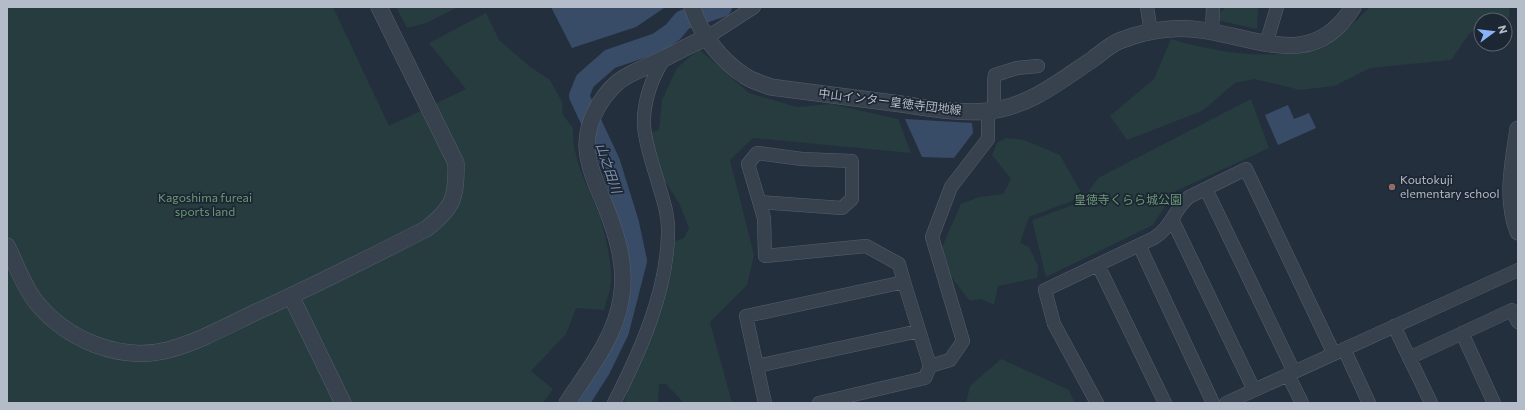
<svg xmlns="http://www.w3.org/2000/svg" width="1525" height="410" font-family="Commissioner,'Noto Sans JP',sans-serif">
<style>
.green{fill:#263c3f}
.water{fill:#394c67}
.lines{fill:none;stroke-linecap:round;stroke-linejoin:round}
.river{stroke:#394c67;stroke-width:20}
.minor-casing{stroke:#565f6c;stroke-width:14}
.tertiary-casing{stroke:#565f6c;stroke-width:17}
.minor{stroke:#38414e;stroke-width:13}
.tertiary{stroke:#38414e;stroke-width:16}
.education-dot{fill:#8d6e63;stroke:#1d2633;stroke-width:1.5}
.labels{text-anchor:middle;stroke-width:3.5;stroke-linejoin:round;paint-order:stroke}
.street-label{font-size:12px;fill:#b4bcc9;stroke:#1d2633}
.poi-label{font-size:12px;fill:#b4bcc9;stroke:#1d2633;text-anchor:start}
.park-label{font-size:12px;fill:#6b9a76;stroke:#1d2633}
.water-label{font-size:13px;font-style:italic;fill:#7c92b1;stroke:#1d2633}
</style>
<rect width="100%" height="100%" fill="#242f3e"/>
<!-- green -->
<path class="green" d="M7,7h326l56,119 77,-37 -37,-46 57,-30 13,27 30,26 21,14 12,22 1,13 10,13c-1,31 14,56 25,84 6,15 15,55 13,71 -1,9 -5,18 -7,27l-28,-2 -10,26 -35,37 22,18 -10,14h-536z
M396,7h62l-32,16 -19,5z
M1370,7h140l-1,11c-11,0 -18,2 -28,2v6l-12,8 -18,26 -81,8 -36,18 -34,4 -46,-11 -19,4 -33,28 -75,29 -17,-24 44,-37 17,-40c44,13 91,21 137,11 23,-5 46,-26 62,-43z
M1225,8h33l-1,21 -41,-9 1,-5z
M699,49l50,44 48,14 35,-3 66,15 13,34 -158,-15 -23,22 24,95 -7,30 -37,37 22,81 -49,-1 -17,-18h-7l-1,19h-34l5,-15 4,-23 35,-79 5,-44 11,-4 5,-10 -10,-25 -21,-32 -12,-37 13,-4 3,-30 15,-32z
M1251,99l18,49 -95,44 -21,33 -107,52 -14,-57 46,-17 11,-12 9,-13z
M1006,138l18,2 36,15 21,37 -9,9 -43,16 -9,26 9,4 9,19 -1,12 -39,8 -4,19 -13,-6 -11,2 -22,-28 -6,-26 19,-43 18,-7 24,-3 8,-15 -19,-24 5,-12z
M1001,359l68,31 6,13h-109l4,-17z"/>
<!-- water -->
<path class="water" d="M551,7h113v1l-28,19 -64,21z
M1288,105l6,14 15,-6 7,15 -38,17 -13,-30z
M905,119l67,4 1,10 -19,25 -32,-1z"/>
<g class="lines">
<!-- river -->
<path class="river" d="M579,403l21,-33 19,-39 18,-70 -8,-38 -19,-61 -31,-66 6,-15 25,-22 47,-16 16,-11 10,-12 39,-13"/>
<defs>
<path id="minor" d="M1147,7l4,25
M1212,32l1,-25
M706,38l48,-31
M1266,44l11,-37
M994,110v-29l1,-6 22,-7 21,-2
M1206,189l88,183
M760,202l82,6 10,-9v-38l-50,-2 -45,-6 -9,11 16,54 1,38 101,-10 33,18 5,18 -158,34 19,87
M1172,219l82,171
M1139,245l74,158
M1098,265l67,138
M904,282l26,84
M1394,326l37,77
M1462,333l32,70
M1344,349l25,54
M1409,358l103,-48 6,12
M757,366l162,-35
M1288,375l14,28
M614,403c26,-51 53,-111 54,-169 1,-16 -4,-32 -9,-48 -5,-19 -14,-41 -15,-61 -1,-23 8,-48 20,-66
M819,403l106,-25 5,-12 20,-6 13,-19 -31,-104 19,-50 37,-48v-28
M1097,403l-43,-79 -9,-34 109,-52c17,-10 21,-30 35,-41l57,-28 88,185
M1226,403l292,-133"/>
<path id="tertiary" d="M692,7c10,29 27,52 53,69 7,5 18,8 26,11 43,6 86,11 130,17 28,4 58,10 87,7 41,-4 72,-30 105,-52 8,-6 17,-14 26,-18 15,-6 35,-11 51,-12 66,-7 137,54 183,-22
M1518,129c-5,34 -13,69 0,103
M7,246c9,18 17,41 29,56 31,38 84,60 132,48 30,-8 59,-24 86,-37 58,-26 115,-55 172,-84 27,-21 31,-31 30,-66l-77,-156
M291,296l52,107
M567,403c21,-32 48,-65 54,-104 6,-33 -4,-64 -16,-94 -7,-16 -14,-32 -17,-49 -5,-28 10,-57 31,-75 12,-9 30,-15 44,-22 14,-7 28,-15 43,-21"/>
</defs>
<!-- minor casing -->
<use href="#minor" class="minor-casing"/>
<!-- tertiary casing -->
<use href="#tertiary" class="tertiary-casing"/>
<!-- minor -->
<use href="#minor" class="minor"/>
<!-- tertiary -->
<use href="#tertiary" class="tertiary"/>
</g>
<!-- markers -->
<circle class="education-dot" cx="1392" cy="187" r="4"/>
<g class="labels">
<!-- street labels -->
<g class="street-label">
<text transform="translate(890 102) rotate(7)" y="4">中山インター皇徳寺団地線</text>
</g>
<!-- poi labels -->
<g class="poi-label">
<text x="1400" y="184">Koutokuji<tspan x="1400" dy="14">elementary school</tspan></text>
</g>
<!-- park labels -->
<g class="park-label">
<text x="205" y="202">Kagoshima fureai<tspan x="205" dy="14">sports land</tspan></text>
<text x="1128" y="204">皇徳寺くらら城公園</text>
</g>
<!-- water labels -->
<g class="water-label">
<text transform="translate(609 168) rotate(71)" y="5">山之田川</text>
</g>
</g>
<!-- border -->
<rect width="1525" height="410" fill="none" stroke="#b4bcc9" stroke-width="16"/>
<!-- north arrow -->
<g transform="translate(1493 32) rotate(75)"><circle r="19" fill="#1d2633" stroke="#59626f"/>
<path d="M0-3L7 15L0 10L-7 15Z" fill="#8ab4f8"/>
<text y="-6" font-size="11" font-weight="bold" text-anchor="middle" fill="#b4bcc9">N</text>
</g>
</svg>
